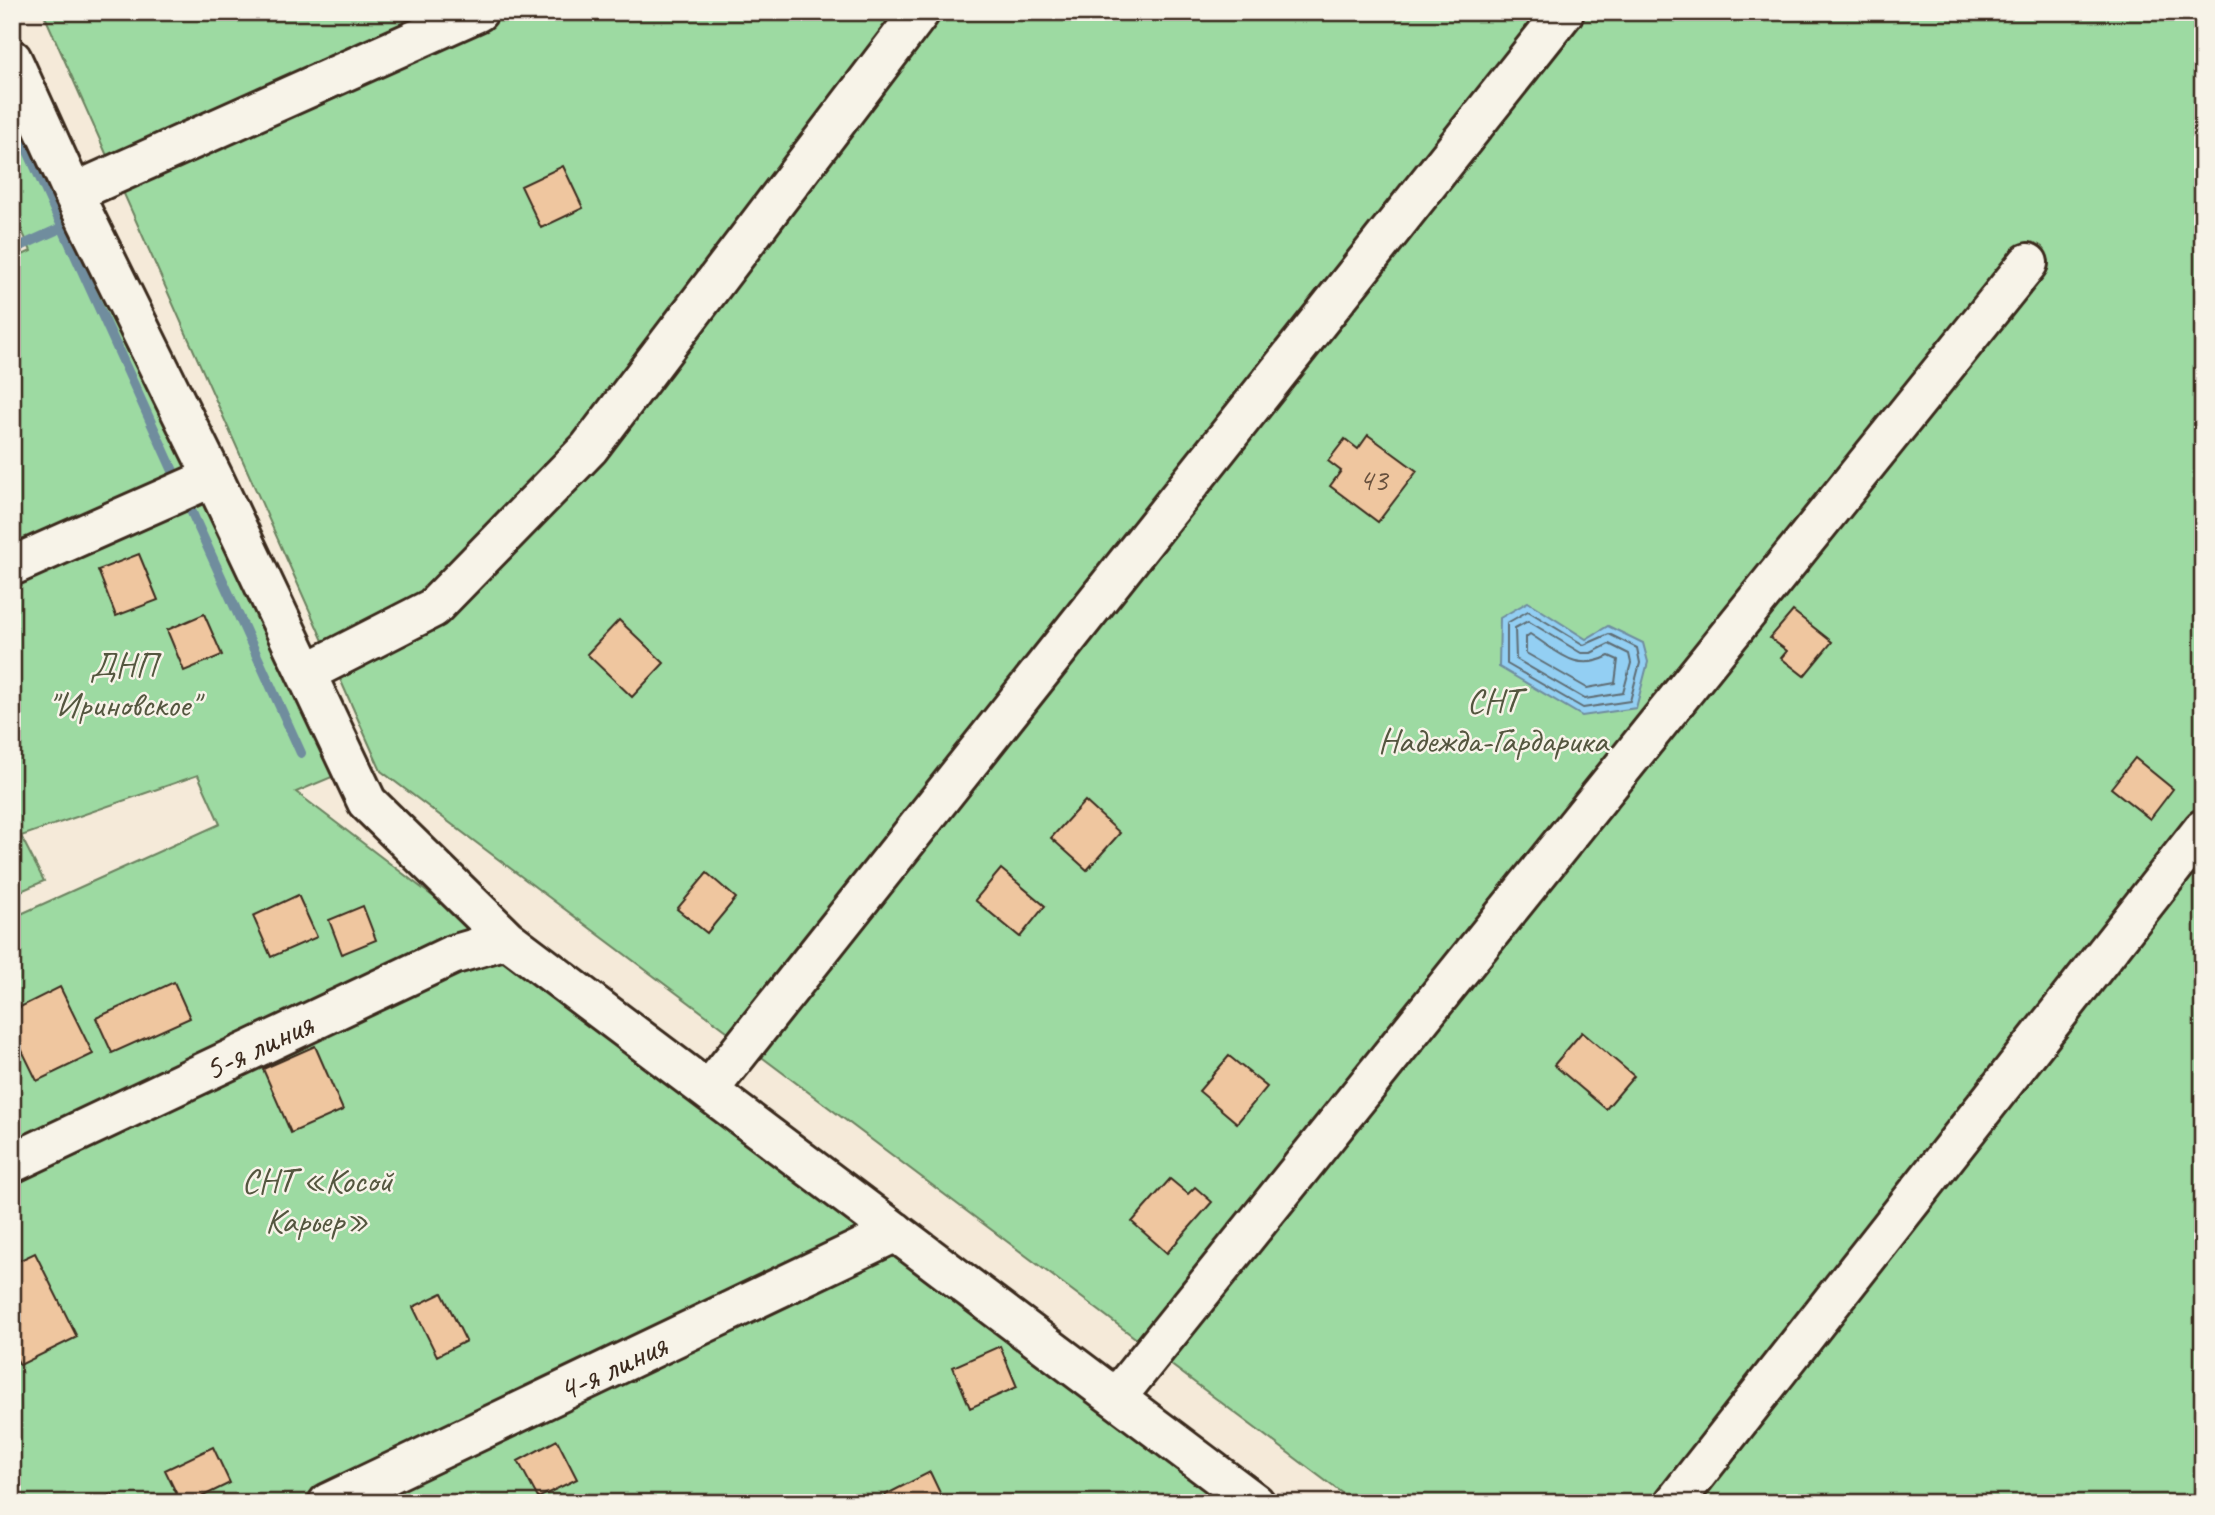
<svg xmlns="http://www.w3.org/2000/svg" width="2215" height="1515" font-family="Caveat,sans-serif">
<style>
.green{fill:#9ddaa2;stroke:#6c8260;stroke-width:2}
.water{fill:#93cff3;stroke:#708d9e;stroke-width:2}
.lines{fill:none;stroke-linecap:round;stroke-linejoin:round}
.shore{stroke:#5e6c73;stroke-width:2}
.stream{stroke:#708d9e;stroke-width:10}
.building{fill:#efc69f;stroke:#3b2a1e;stroke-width:2}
.minor-casing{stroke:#3b2a1e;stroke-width:44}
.minor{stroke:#f7f3e8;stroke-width:38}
.labels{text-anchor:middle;stroke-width:5;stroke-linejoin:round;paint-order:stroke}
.number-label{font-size:32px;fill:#68513e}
.park-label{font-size:35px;fill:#54563f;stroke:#f7f3e8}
.street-label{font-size:35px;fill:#3b2a1e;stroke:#f7f3e8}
</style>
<rect width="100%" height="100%" fill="#f5ead9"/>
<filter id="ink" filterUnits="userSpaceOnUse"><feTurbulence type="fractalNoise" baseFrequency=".0143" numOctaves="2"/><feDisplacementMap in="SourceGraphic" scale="14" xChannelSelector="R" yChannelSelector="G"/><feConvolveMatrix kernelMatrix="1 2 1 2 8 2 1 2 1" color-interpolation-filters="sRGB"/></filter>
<g filter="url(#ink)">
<!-- green -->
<path class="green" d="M43,12h2160v1491h-848l-974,-732z
M12,28l294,645 33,101 -43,18 932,711h-1216v-585l208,-94 -22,-49 -177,61 23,45 -32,14v-635l19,-9 -19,-43z"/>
<!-- water -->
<path class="water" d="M1528,602l58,37 22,-13 35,17 5,19 -12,46 -54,8 -83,-49 1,-49z"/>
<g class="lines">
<!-- shore -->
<path class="shore" d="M1528,611l56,34 25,-11 28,14 3,15 -10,38 -47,7 -76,-44v-41z
M1528,621l53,32h10l18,-9 20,10 2,9 -8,30 -38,6 -69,-40 -1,-31z
M1530,634c29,18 45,39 79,22l9,4 -3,23 -28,5 -61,-35v-16z"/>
<!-- stream -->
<path class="stream" d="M12,116l289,637
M12,250l51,-23"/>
</g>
<!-- building -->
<path class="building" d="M563,166l20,42 -42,20 -20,-42z
M1368,435l49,36 -39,51 -48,-36 11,-15 -13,-10 17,-22 13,10z
M139,554l19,46 -42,16 -18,-46z
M1793,611l39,31 -28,34 -23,-18 6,-7 -17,-13z
M204,614l18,41 -38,16 -17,-41z
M619,620l45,43 -32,34 -45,-43z
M2135,758l38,31 -23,30 -39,-31z
M1085,801l35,32 -33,37 -36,-32z
M1001,869l44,37 -25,31 -45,-37z
M707,873l29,25 -29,35 -30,-24z
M298,895l19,42 -46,20 -18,-41z
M363,906l13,34 -34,14 -13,-34z
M174,982l16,36 -78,35 -16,-35z
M60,987l33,67 -56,27 -25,-51v-19z
M1582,1032l52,44 -28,33 -52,-44z
M315,1046l28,64 -52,23 -28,-64z
M1229,1056l38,31 -30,36 -38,-32z
M1170,1179l18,15 7,-7 17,15 -45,51 -35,-31z
M35,1253l42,84 -57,28 -8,-14v-87z
M442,1293l24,48 -29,15 -24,-49z
M1000,1346l17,41 -47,21 -17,-41z
M557,1440l20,39 -39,19 -20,-37z
M213,1447l17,36 -41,20h-8l-16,-33z
M930,1472l11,23 -16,8h-36l-4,-8z
M112,1494l4,9h-23z"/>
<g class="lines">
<defs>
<path id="minor" d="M12,59l61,134 140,284 154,325 140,137 748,564
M73,193l405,-181
M12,566l201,-89
M306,673l127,-65 156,-160 331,-436
M709,1090l855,-1078
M12,1163l440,-208 55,-16
M1116,1398l912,-1135
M328,1503l568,-271
M1674,1503l529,-674"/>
</defs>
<!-- minor casing -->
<use href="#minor" class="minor-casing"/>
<!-- minor -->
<use href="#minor" class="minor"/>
</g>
</g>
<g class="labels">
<!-- number labels -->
<g class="number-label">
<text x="1373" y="490">43</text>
</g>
<!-- park labels -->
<g class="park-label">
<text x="123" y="676">ДНП<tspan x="123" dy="40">"Ириновское"</tspan></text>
<text x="1493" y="712">СНТ<tspan x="1493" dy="40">Надежда-Гардарика</tspan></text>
<text x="317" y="1192">СНТ «Косой<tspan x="317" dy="40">Карьер»</tspan></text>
</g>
<!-- street labels -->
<g class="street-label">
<text transform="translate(258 1046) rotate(-25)" y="12">5-я линия</text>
<text transform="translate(612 1367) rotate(-25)" y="12">4-я линия</text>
</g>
</g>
<!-- margin -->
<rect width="2215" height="1515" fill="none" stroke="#f7f3e8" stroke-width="42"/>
<rect x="21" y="21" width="2173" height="1473" fill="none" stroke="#3b2a1e" stroke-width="2.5" filter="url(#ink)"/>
</svg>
